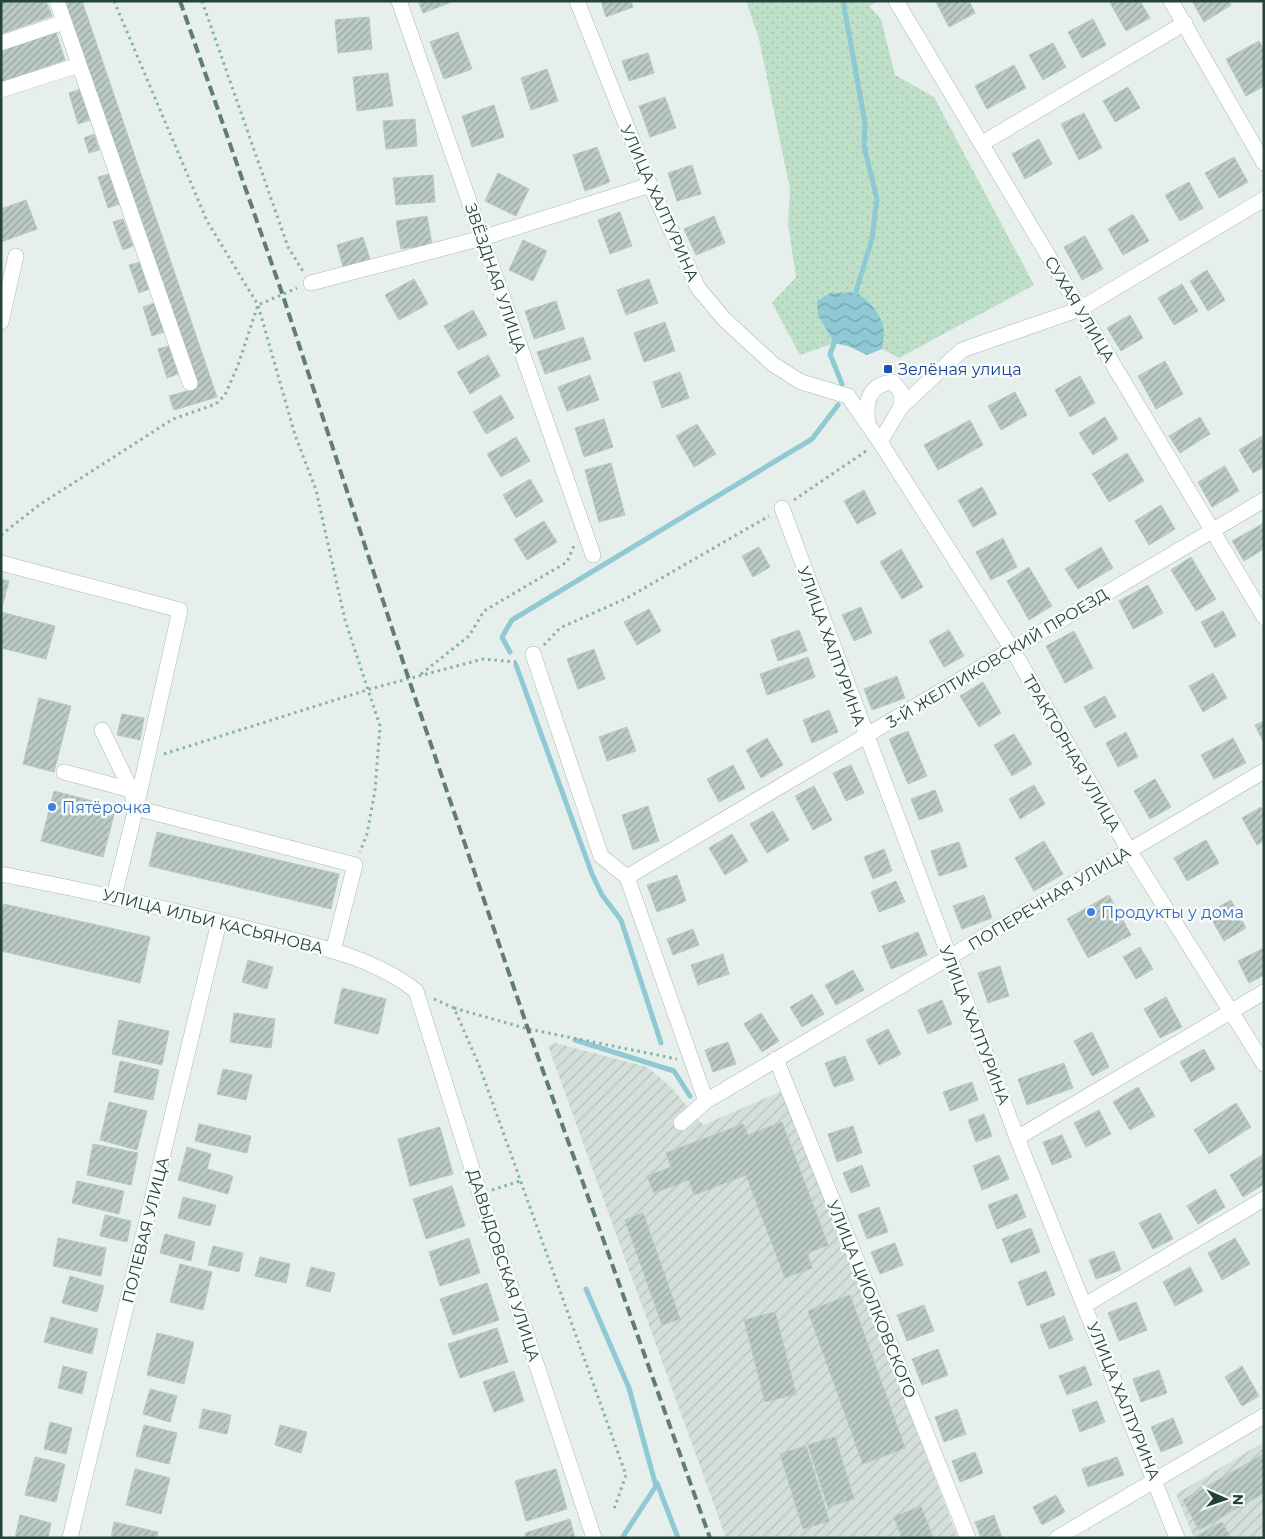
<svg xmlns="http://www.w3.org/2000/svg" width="1265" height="1539" font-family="Montserrat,sans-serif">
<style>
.industrial{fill:url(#industrial-furrows)}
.grass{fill:url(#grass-dots)}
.water{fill:url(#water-waves)}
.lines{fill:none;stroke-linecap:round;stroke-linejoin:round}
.stream{stroke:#8ec9d4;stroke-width:5}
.building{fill:url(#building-hatch);stroke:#b8c9c2}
.minor-casing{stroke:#a8b8b2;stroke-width:16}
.path{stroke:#86b3a5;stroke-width:3;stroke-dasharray:2.5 4;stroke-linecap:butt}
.minor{stroke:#fff;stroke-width:15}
.rail{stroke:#5f7d75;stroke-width:4;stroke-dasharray:10 5;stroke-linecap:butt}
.transit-dot{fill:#1a4fb4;stroke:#f7fbf9;stroke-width:2}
.shop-dot{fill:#3f7fe0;stroke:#f7fbf9;stroke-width:2}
.labels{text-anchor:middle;stroke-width:5;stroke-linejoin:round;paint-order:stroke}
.street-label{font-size:16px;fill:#24423a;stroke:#f7fbf9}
.transit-label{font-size:16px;fill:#164399;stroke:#f7fbf9;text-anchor:start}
.shop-label{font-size:16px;fill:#366cbe;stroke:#f7fbf9;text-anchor:start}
</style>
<defs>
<pattern id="industrial-furrows" width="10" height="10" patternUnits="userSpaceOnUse" patternTransform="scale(1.25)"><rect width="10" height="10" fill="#d4dfda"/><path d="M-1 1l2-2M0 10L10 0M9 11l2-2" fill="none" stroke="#b6c1bc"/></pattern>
<pattern id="grass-dots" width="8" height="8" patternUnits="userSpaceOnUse" patternTransform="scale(1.25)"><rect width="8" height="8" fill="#bfe0c8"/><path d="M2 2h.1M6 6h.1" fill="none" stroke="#a4c1ad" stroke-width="1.8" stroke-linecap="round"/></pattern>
<pattern id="water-waves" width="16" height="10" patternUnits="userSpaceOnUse" patternTransform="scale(1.25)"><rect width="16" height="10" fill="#8ec9d4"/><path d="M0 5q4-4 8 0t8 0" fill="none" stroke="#74a5ad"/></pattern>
<pattern id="building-hatch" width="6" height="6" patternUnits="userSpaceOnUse" patternTransform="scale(1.25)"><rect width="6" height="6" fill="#bbcac4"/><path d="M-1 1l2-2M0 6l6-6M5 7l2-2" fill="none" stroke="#98a6a0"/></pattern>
</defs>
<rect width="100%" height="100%" fill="#e6efeb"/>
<!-- industrial -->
<path class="industrial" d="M555,1043l92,24 23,19 33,39 81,-35 174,448h-232l-178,-492z
M1264,1442v96h-70l-18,-44z"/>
<!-- grass -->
<path class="grass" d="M746,1h132l-9,5 12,13 14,56 39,22 100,188 -135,73 -17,-9 3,-11 -29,-46 -26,1 -12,22 16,28 -34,12 -28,-52 24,-26 -8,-53 2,-35 -31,-150z"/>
<!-- water -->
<path class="water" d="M856,292c20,14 34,32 26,57l-15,6 -19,-9 -14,-3 -16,-28 -1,-14 13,-8z"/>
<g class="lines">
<!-- stream -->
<path class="stream" d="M843,1l22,122 -1,23 13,53 -5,40 -18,59
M836,338l-6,16 12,30
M510,652l-8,-15 10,-17 300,-181 26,-34
M516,665l76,209 10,21 19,25 40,123
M575,1040l99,31 16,25
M586,1289l43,99 27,98 -34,52
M657,1483l21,55"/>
</g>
<!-- building -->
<path class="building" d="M4,1h42l6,15 -51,18v-32z
M63,1h19l135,396 -43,13 -5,-14 29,-8z
M418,1h31v2l-26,10z
M601,1h30l2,6 -27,10z
M938,1h31l6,12 -26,14 -13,-25z
M1109,1h31l10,17 -24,13z
M1192,1h37l2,4 -27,17z
M369,17l3,32 -34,4 -3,-33z
M1093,19l13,26 -24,13 -14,-26z
M56,32l9,28 -64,22v-31z
M458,32l14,37 -28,10 -14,-37z
M1259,41l5,8v37l-18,10 -20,-37z
M1053,43l13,24 -23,13 -14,-25z
M648,53l6,20 -25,8 -7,-20z
M1014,65l12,23 -39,21 -12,-23z
M547,69l11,32 -27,9 -10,-32z
M388,73l5,33 -36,5 -4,-34z
M1128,87l12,21 -25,14 -12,-21z
M81,89l9,31 -12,4 -9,-31z
M665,97l11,31 -26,9 -11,-31z
M494,105l10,32 -32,10 -10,-31z
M1084,113l18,35 -23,12 -18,-36z
M415,119l2,27 -31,3 -3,-28z
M94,134l5,16 -10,3 -5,-15z
M1039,139l13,25 -27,15 -13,-25z
M597,147l13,35 -25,9 -12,-36z
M1234,157l14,25 -29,16 -14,-25z
M692,165l9,29 -24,7 -9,-28z
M498,173l31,16 -13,27 -31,-15z
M109,174l10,30 -11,4 -10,-31z
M433,175l2,27 -39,3 -3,-27z
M1189,182l14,26 -23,13 -15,-26z
M26,200l11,29 -36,13v-33z
M620,212l12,34 -22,8 -12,-34z
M1133,214l16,27 -26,14 -15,-26z
M427,216l5,28 -31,5 -5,-28z
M714,216l11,27 -29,12 -12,-26z
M123,219l10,27 -10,4 -10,-28z
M1085,236l18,33 -21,11 -18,-33z
M363,237l7,22 -27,8 -6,-22z
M523,240l24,11 -14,30 -24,-11z
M140,262l9,27 -10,4 -10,-28z
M1207,270l18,30 -17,11 -18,-30z
M414,279l14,25 -29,16 -14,-25z
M649,279l9,24 -32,12 -9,-25z
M1182,284l16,27 -24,14 -16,-27z
M556,301l9,28 -31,10 -9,-28z
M155,303l9,29 -12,4 -9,-29z
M473,310l14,25 -29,15 -14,-24z
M1130,315l13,23 -22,13 -14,-23z
M665,322l10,29 -31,11 -10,-29z
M583,337l8,22 -46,15 -8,-22z
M169,346l9,28 -11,4 -9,-29z
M488,355l12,21 -30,18 -13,-22z
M1165,361l18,33 -27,15 -18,-33z
M680,372l9,26 -27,10 -9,-26z
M590,375l9,25 -32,11 -9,-24z
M1080,376l15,27 -25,14 -15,-27z
M1015,392l12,23 -26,15 -13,-24z
M501,395l13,23 -28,16 -13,-22z
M1105,417l13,22 -25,16 -14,-22z
M1200,417l10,17 -30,19 -11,-17z
M604,419l9,28 -29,10 -9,-29z
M970,420l13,25 -45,25 -14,-25z
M697,424l19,30 -22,13 -18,-31z
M1262,436l2,31 -11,6 -14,-23z
M516,437l14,24 -29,16 -14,-23z
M1127,453l17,28 -35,21 -17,-28z
M611,463l14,52 -26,7 -14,-52z
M1225,466l14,25 -27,16 -14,-25z
M530,479l13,22 -27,17 -13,-23z
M982,487l15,27 -24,13 -15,-27z
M864,490l12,24 -19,10 -13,-23z
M1161,505l14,24 -26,16 -14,-24z
M544,521l13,21 -30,18 -13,-21z
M1264,523v26l-20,12 -12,-20z
M1003,538l14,29 -26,13 -15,-28z
M759,547l11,20 -17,10 -11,-21z
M1101,547l12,21 -35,21 -13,-20z
M901,549l22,38 -21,12 -22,-37z
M1191,557l25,42 -20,12 -25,-41z
M1029,567l23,39 -23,14 -22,-39z
M1,579l8,2 -8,30z
M1148,585l15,28 -30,16 -14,-28z
M861,607l11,26 -18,8 -12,-26z
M649,609l12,22 -24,14 -13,-23z
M1223,611l13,25 -21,12 -14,-26z
M1,612l54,14 -9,33 -45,-11z
M799,630l8,21 -29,10 -7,-21z
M949,630l15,26 -20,11 -15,-26z
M1074,631l19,37 -28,15 -19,-37z
M594,649l11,30 -27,10 -11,-30z
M808,657l7,20 -48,18 -7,-21z
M1213,673l14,25 -24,14 -14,-26z
M897,676l8,22 -33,12 -8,-21z
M983,682l18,31 -22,14 -19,-31z
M1105,696l11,21 -21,11 -11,-21z
M39,698l32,8 -17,66 -31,-8z
M829,710l9,22 -26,11 -9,-23z
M122,714l22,4 -4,22 -23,-5z
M1264,721v22l-9,-18z
M627,727l9,24 -29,10 -8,-24z
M908,731l19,45 -19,8 -19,-45z
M1126,732l12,25 -20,10 -12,-24z
M1014,734l18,30 -20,12 -18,-31z
M767,738l16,27 -22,13 -15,-28z
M1233,738l13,25 -32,16 -13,-24z
M733,765l12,23 -26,14 -12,-23z
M851,765l13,28 -18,8 -13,-28z
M1155,779l16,28 -21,12 -16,-28z
M1034,785l11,19 -25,15 -11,-20z
M814,786l18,34 -19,10 -18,-34z
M935,790l8,21 -24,9 -8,-21z
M54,791l62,16 -13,50 -62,-16z
M648,806l11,35 -26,9 -11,-35z
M1261,807l3,5v29l-7,4 -15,-27z
M773,811l16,29 -22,13 -17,-29z
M157,832l182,42 -8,35 -182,-43z
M732,834l16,27 -23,14 -16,-27z
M1206,840l13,23 -32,18 -13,-23z
M1044,841l19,33 -29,17 -19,-33z
M959,842l8,25 -28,9 -8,-25z
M884,849l8,22 -19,8 -9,-22z
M677,875l9,26 -29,11 -10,-27z
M896,881l9,21 -26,10 -8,-20z
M984,895l8,23 -30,11 -9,-23z
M1109,895l22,40 -43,23 -21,-39z
M1231,900l15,28 -22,13 -16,-28z
M4,904l146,33 -10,46 -139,-32v-37z
M693,929l6,16 -26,10 -6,-16z
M918,932l9,23 -36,14 -9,-23z
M1140,947l13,22 -17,10 -13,-22z
M1264,948v27l-15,8 -11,-22z
M723,954l6,20 -31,11 -7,-20z
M248,960l25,7 -6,22 -25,-7z
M1000,966l9,30 -21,7 -10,-30z
M853,970l11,20 -28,15 -11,-20z
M342,988l44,11 -8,35 -44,-11z
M812,994l12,20 -22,13 -12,-20z
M1166,997l16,30 -22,11 -16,-29z
M942,1000l10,24 -24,10 -10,-24z
M234,1013l41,6 -4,29 -41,-6z
M761,1013l18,28 -17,11 -18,-28z
M119,1020l50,11 -7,34 -50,-11z
M888,1029l13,25 -22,11 -13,-25z
M1092,1032l17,35 -17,9 -18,-35z
M728,1042l8,22 -23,8 -8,-22z
M1204,1049l11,20 -24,13 -11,-20z
M845,1056l9,24 -20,7 -9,-24z
M120,1061l39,9 -6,30 -39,-8z
M1064,1063l9,25 -46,17 -9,-26z
M223,1069l29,6 -6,25 -29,-6z
M972,1082l6,18 -28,11 -7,-19z
M1138,1087l17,29 -25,14 -17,-28z
M109,1102l38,9 -10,39 -37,-10z
M1236,1103l15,24 -42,27 -15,-24z
M1099,1110l12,24 -25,13 -12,-24z
M984,1114l8,22 -16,6 -8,-22z
M782,1122l46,123 -21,8 5,15 -27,10 -39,-103 -52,20 -5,-15 -35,13 -7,-17 24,-9 -5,-14 77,-29 5,11z
M199,1124l52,12 -4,17 -52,-12z
M853,1126l9,27 -25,9 -9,-28z
M440,1127l13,47 -43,12 -12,-47z
M1062,1135l10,22 -20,8 -9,-23z
M93,1144l45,9 -7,32 -44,-10z
M187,1147l24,7 -4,15 26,7 -5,18 -50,-14z
M1264,1154v30l-21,13 -13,-22z
M999,1155l10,24 -27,11 -9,-24z
M862,1165l8,21 -19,7 -8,-20z
M77,1181l47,10 -5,23 -47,-11z
M452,1186l13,40 -39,13 -13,-40z
M1215,1189l10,18 -27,17 -11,-18z
M1017,1194l9,23 -29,12 -9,-24z
M183,1197l33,8 -6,21 -32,-8z
M879,1207l9,25 -21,7 -9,-24z
M643,1213l37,106 -18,6 -37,-105z
M1160,1213l13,26 -20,10 -14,-26z
M105,1215l26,6 -4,21 -27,-6z
M1031,1228l9,24 -29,11 -9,-24z
M165,1234l30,8 -4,19 -31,-8z
M58,1238l48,10 -5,28 -48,-10z
M469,1238l11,35 -40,13 -11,-34z
M1235,1238l15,26 -28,16 -14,-27z
M895,1243l8,22 -23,9 -9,-22z
M213,1246l30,7 -4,19 -31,-7z
M1114,1251l7,19 -25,9 -7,-19z
M260,1257l30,7 -4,19 -31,-7z
M180,1264l32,8 -9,38 -33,-8z
M311,1267l24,6 -5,19 -24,-6z
M1190,1267l13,24 -28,15 -12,-24z
M1046,1271l9,24 -28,11 -9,-24z
M70,1276l34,10 -7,26 -35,-9z
M487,1283l12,37 -46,15 -13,-36z
M850,1295l55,153 -42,16 -55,-153z
M1136,1302l11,28 -28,11 -11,-28z
M924,1305l10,26 -27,10 -10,-26z
M775,1312l21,82 -31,8 -21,-82z
M1064,1316l9,24 -24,9 -9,-24z
M51,1317l47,12 -6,25 -48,-12z
M497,1328l11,34 -48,16 -12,-34z
M157,1333l37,9 -10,42 -37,-9z
M938,1349l10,26 -26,10 -10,-26z
M63,1366l24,6 -5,22 -24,-6z
M1085,1366l7,19 -25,10 -8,-19z
M1242,1366l17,30 -17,10 -17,-29z
M1159,1370l8,23 -26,9 -8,-23z
M514,1371l10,30 -30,11 -11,-30z
M150,1389l27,7 -7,26 -27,-8z
M1097,1401l8,21 -25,10 -8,-22z
M203,1409l28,6 -4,19 -28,-6z
M957,1409l9,25 -22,8 -9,-25z
M1173,1418l10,25 -22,9 -10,-25z
M50,1422l22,6 -6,26 -22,-5z
M144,1425l33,8 -8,31 -33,-8z
M280,1425l27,7 -6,21 -26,-8z
M835,1437l19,62 -26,8 -20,-62z
M806,1446l23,75 -26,8 -23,-75z
M975,1452l8,21 -23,9 -8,-21z
M1264,1454v39l-65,37 -16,-30z
M35,1457l30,7 -9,38 -31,-7z
M1117,1457l7,18 -36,12 -6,-18z
M135,1469l35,9 -9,36 -35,-9z
M556,1469l11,40 -41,12 -11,-40z
M1056,1495l9,17 -23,13 -9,-18z
M921,1506l12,32h-31l-8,-21z
M20,1515l31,8 -3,15h-33z
M994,1515l8,23h-21l-6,-16z
M570,1519l5,19h-49l-1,-5z
M114,1522l44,10 -1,6h-46z
M1222,1522l9,16h-36v-1z"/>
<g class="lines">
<defs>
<path id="minor" d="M57,1l133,382
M399,1l194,554
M577,1l73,184 48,103 27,32 49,45 27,17 47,14 32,46 132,207 117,201 135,214
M896,1l368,616
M1171,1l93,162
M1,43l63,-21
M1,90l78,-25
M981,144l204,-121
M311,283l171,-45 168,-53
M1,322l15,-66
M868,424c-3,-21 0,-40 25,-42l8,10v15
M880,442l21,-35 61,-57 118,-41 184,-110
M782,508l235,630 160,400
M1,563l179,47 -44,198 -22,88
M533,654l68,202 26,21 79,224
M102,730l29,60 5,18 219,57 -22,86
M64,772l67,18
M1,874c88,17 174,36 260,58 54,14 111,24 155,59l64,203 114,344
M627,877l637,-377
M776,1059l192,479
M681,1123l25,-22 558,-330
M1017,1138l247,-146
M1085,1305l179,-106
M70,1538l149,-616
M1057,1538l207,-122"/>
</defs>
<!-- minor casing -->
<use href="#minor" class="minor-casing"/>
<!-- path -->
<path class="path" d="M114,1l93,220 51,84 37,130 21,55 29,130 35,106 -5,64 -8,44 -7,18
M202,1l86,246 16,26
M794,500l75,-51
M1,535l38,-30 134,-86 43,-15 9,-9 13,-30 20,-60 39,-17
M544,645l16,-17 67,-30 142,-82
M421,674l48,-38 15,-25 83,-49 7,-16
M164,754l206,-65 113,-30 33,3 4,-2
M434,999l20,9 25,57 147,410 -13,37
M454,1008l74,21 149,30
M492,1190l28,-9"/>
<!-- minor -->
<use href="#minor" class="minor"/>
<!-- rail -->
<path class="rail" d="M180,1l102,292 127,387 119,349 182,509"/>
</g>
<!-- markers -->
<rect class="transit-dot" x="883" y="364" width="10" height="10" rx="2.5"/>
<g class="shop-dot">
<circle cx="52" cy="807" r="5"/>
<circle cx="1091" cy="912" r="5"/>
</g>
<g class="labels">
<!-- street labels -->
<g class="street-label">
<text transform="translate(660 203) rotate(66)" y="6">УЛИЦА ХАЛТУРИНА</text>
<text transform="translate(496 278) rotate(71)" y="6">ЗВЁЗДНАЯ УЛИЦА</text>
<text transform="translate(1080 309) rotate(59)" y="6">СУХАЯ УЛИЦА</text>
<text transform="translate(832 646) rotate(70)" y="6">УЛИЦА ХАЛТУРИНА</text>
<text transform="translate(997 658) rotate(-31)" y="6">3-Й ЖЕЛТИКОВСКИЙ ПРОЕЗД</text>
<text transform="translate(1072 753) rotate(60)" y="6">ТРАКТОРНАЯ УЛИЦА</text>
<text transform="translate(1049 898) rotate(-31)" y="6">ПОПЕРЕЧНАЯ УЛИЦА</text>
<text transform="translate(213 921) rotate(14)" y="6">УЛИЦА ИЛЬИ КАСЬЯНОВА</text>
<text transform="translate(975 1025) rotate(69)" y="6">УЛИЦА ХАЛТУРИНА</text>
<text transform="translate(145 1230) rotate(-76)" y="6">ПОЛЕВАЯ УЛИЦА</text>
<text transform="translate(504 1265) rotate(72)" y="6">ДАВЫДОВСКАЯ УЛИЦА</text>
<text transform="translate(872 1299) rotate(68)" y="6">УЛИЦА ЦИОЛКОВСКОГО</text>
<text transform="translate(1124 1401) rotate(68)" y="6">УЛИЦА ХАЛТУРИНА</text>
</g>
<!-- transit labels -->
<g class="transit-label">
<text x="898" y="375">Зелёная улица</text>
</g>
<!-- shop labels -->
<g class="shop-label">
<text x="62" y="813">Пятёрочка</text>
<text x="1101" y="918">Продукты у дома</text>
</g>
</g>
<!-- border -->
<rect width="1265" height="1539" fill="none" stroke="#24423a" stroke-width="5"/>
<!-- north arrow -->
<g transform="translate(1225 1499) rotate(92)" stroke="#f7fbf9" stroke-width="4" paint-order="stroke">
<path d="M0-4L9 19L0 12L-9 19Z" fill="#24423a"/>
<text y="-8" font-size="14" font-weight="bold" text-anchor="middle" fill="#24423a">N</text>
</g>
</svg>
